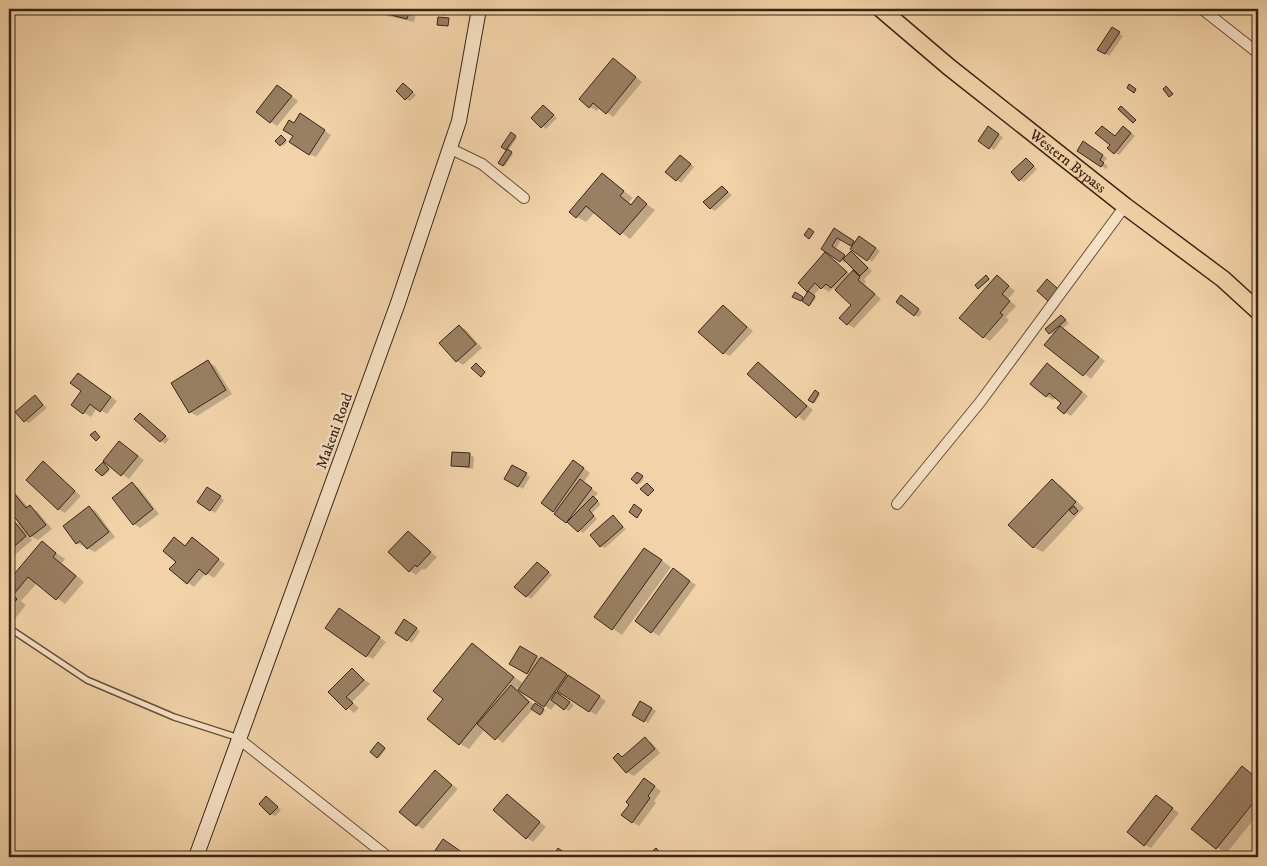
<svg xmlns="http://www.w3.org/2000/svg" width="1267" height="866" font-family="'IM FELL DW Pica',serif">
<style>
.shadow{fill:#0003}
.building{fill:#997f63;stroke:#392418}
.lines{fill:none;stroke-linecap:round;stroke-linejoin:round}
.lane-casing{stroke:#67503c;stroke-width:8}
.street-casing{stroke:#67503c;stroke-width:12}
.secondary-casing{stroke:#392418;stroke-width:16}
.primary-casing{stroke:#392418;stroke-width:19}
.lane{stroke:#f7e2c6;stroke-width:5}
.street{stroke:#f7e2c6;stroke-width:10}
.secondary{stroke:#f7e2c6;stroke-width:14}
.primary{stroke:#f2d3a8;stroke-width:16}
.labels{text-anchor:middle;stroke-width:5;stroke-linejoin:round;paint-order:stroke}
.street-label{font-size:15px;fill:#392418;stroke:#f7e2c6}
</style>
<rect width="100%" height="100%" fill="#f2d3a8"/>
<filter id="stains"><feTurbulence type="fractalNoise" baseFrequency=".004" numOctaves="4"/><feColorMatrix values="0 0 0 0 .2 0 0 0 0 .09 0 0 0 0 .02 0 0 0 .5 -.17"/></filter>
<radialGradient id="worn" r=".72"><stop offset=".6" stop-color="#630" stop-opacity="0"/><stop offset="1" stop-color="#630" stop-opacity=".3"/></radialGradient>
<!-- shadow -->
<path class="shadow" d="M381,9h66l-2,7 -28,-6 -3,12 -27,-6 -7,-4z
M806,9h10l-3,4z
M1113,29l10,7 -14,20 -10,-7z
M613,59l29,23 -29,35 -13,-10 -3,4 -7,-4z
M403,85l13,10 -6,6 -4,-2z
M278,86l20,15 -21,25 -6,-4z
M544,106l13,12 -11,11 -13,-11z
M307,119l24,16 -15,22 -7,-3 -14,-18z
M988,128l15,9 -9,13 -14,-9z
M1128,130l7,6 -16,19 -10,-7 7,-11z
M512,134l5,4 -9,13 5,3 -8,12 -6,-3 9,-13 -5,-4z
M282,138l5,4 -4,4 -6,-5z
M1088,145l19,13 -4,5 5,3 -2,3 -27,-19z
M681,156l13,11 -13,16 -4,-3z
M1026,160l11,9 -13,13 -4,-2z
M603,175l30,23 -4,4 3,3 6,-7 17,12 -25,29 -35,-27 -9,10 -9,-5z
M722,187l10,8 -17,16 -5,-3z
M835,230l20,13 9,-3 16,11 -8,11 -30,-23 -7,11 12,7 4,-5 5,3 16,16 -8,8 2,3 -2,2 17,15 -27,29 -7,-4 6,-20 -20,-16 -4,4 -8,-5 -8,9 3,2 -5,7 -17,-9 1,-2 9,5 22,-45 24,20 3,-2 7,4 -13,-15 -2,2 -23,-14z
M997,277l18,14 -7,8 8,7 -10,11 3,3 -19,21 -7,-4z
M988,278l2,2 -11,8z
M906,299l16,13 -3,5 -5,-2z
M723,306l30,25 -23,25 -7,-3z
M1061,316l8,7 -7,6 43,32 -14,18 -45,-34 8,-10 -8,-6z
M459,326l7,4 16,18 -19,17 -6,-4z
M208,362l7,4 17,28 -35,22 -7,-4z
M758,363l55,47 -9,11 -55,-47z
M1054,369l34,27 -17,20 -6,-4 -2,-9 -7,-6 -3,3 -7,-4z
M85,378l32,23 -10,13 -10,-6 -6,9 -7,-4 -1,-22z
M815,392l5,3 -5,8 -5,-4z
M35,397l12,11 -18,15 -4,-2z
M144,417l25,22 -4,5 -29,-25z
M120,442l24,18 -15,19 -25,-18z
M470,455l4,2 -1,12 -21,-4z
M43,463l38,33 -16,17 -7,-4z
M105,465l5,5 -6,6 -1,-1z
M580,465l10,8 -7,10 15,10 -4,5 7,6 -9,9 5,6 -14,14 -30,-22z
M513,466l17,11 -7,12 -18,-11z
M637,474l7,4 -4,6 -7,-5z
M1052,481l9,5 23,22 -41,44 -10,-5z
M133,484l6,4 20,26 -19,14 -6,-4z
M9,486l20,22 8,3 15,18 -14,11 -11,-6 5,6 -23,20v-45l9,9 2,-2 -10,-12 -1,2z
M212,491l12,9 -9,13 -17,-11z
M89,507l7,4 19,26 -20,15 -18,-9z
M613,517l13,12 -21,19 -4,-2z
M408,533l29,24 -12,13 -3,-1 -6,6 -6,-4z
M175,539l11,8 6,-8 33,25 -11,14 -8,-5 -12,14 -6,-4 -10,-22z
M42,543l23,16 -3,4 22,19 -19,22 -28,-21 -16,18 5,4 -12,15 -5,-3v-41l3,-4 4,2z
M645,549l26,18 -49,68 -26,-18z
M538,563l14,12 -21,24 -4,-3z
M680,574l16,11 -37,51 -23,-15z
M346,614l40,28 -13,17 -6,-3z
M409,623l11,8 -8,12 -4,-3z
M472,645l52,39 6,-10 -19,-11 9,-15 28,14 58,39 -10,14 -33,-22 -2,3 13,9 -5,6 -13,-8 -5,7 -36,-24 20,20 10,5 -3,4 -9,-6 -30,34 -18,-14 -16,20 -9,-5 -16,-45z
M353,670l17,14 -18,18 7,6 -5,5 -24,-21z
M641,703l15,8 -8,12 -14,-9z
M645,739l7,4 8,10 -26,23 -7,-4 -8,-17 4,2z
M378,743l8,6 -7,9 -8,-6z
M1242,767l16,11v36l-32,40 -33,-25z
M436,772l22,17 -35,40 -7,-4z
M651,784l10,7 -7,10 2,2 -17,23 -7,-4z
M507,795l39,32 -13,15 -6,-4z
M1157,797l22,16 -28,35 -6,-3z
M267,798l14,12 -6,6 -4,-2z"/>
<!-- building -->
<path class="building" d="M380,9h30l-3,10 -28,-7z
M417,9h23l-2,4z
M438,17l11,1 -1,8 -11,-1z
M1112,27l8,5 -15,22 -8,-4z
M613,58l23,19 -30,37 -13,-11 -4,5 -10,-9z
M403,83l10,9 -8,8 -9,-9z
M1129,84l7,5 -2,4 -7,-5z
M277,85l15,11 -22,27 -14,-11z
M1166,86l7,8 -4,3 -6,-8z
M543,105l11,10 -13,13 -10,-10z
M1121,106l15,14 -3,3 -15,-14z
M300,113l25,17 -16,25 -20,-13 4,-6 -10,-6 6,-10 5,3z
M988,126l11,8 -10,15 -11,-8z
M1102,126l13,10 8,-10 8,7 -17,21 -7,-6 3,-3 -15,-12z
M511,132l5,4 -10,14 -5,-3z
M281,135l5,5 -6,6 -5,-5z
M1083,141l20,14 -3,5 4,3 -3,4 -24,-16z
M507,149l5,3 -9,14 -5,-3z
M680,155l11,9 -15,17 -11,-9z
M1026,158l8,8 -15,15 -8,-9z
M602,173l22,18 -4,5 11,9 7,-9 9,8 -27,31 -34,-29 -10,12 -7,-6z
M722,186l6,6 -18,17 -7,-7z
M809,228l5,4 -5,7 -5,-4z
M834,228l20,13 -3,5 -14,-8 -5,8 13,9 -5,7 -19,-13z
M859,236l17,12 -9,13 -17,-12z
M851,251l17,17 -8,8 -17,-17z
M825,252l22,20 -16,16 -5,-4 -5,5 -6,-6 -8,9 -9,-9z
M853,270l7,7 -2,3 17,14 -28,31 -8,-7 12,-13 -16,-15z
M986,275l3,4 -11,10 -3,-4z
M997,275l12,11 -7,8 8,7 -10,12 3,2 -20,23 -24,-20z
M1047,279l11,10 -10,12 -11,-10z
M808,291l7,5 -6,10 -7,-5z
M795,292l8,5 -2,4 -9,-4z
M901,295l18,14 -5,7 -18,-14z
M723,305l24,22 -24,27 -25,-22z
M1061,315l5,5 -17,14 -4,-5z
M459,325l17,19 -20,18 -17,-19z
M1060,326l39,31 -16,19 -39,-31z
M208,360l18,30 -37,23 -18,-30z
M758,362l49,44 -11,12 -49,-44z
M476,363l9,9 -4,5 -10,-9z
M1047,363l35,29 -18,22 -7,-6 4,-5 -12,-10 -3,4 -16,-13z
M78,373l33,24 -11,15 -10,-8 -7,10 -12,-9 10,-14 -11,-8z
M815,390l4,3 -6,10 -5,-3z
M35,395l8,10 -19,17 -9,-10z
M140,413l26,23 -6,6 -26,-23z
M95,431l5,6 -4,4 -6,-6z
M119,441l19,15 -17,20 -18,-15z
M452,452l18,1 -1,14 -18,-1z
M573,460l11,8 -31,44 -12,-9z
M43,461l32,30 -17,19 -32,-30z
M103,462l6,7 -7,7 -7,-6z
M512,465l15,8 -9,14 -14,-8z
M637,472l6,4 -6,8 -6,-5z
M580,479l12,9 -26,35 -12,-9z
M1052,479l24,23 -43,46 -25,-23z
M132,482l21,27 -20,16 -21,-27z
M647,483l7,7 -6,6 -8,-7z
M9,487l17,21 4,-3 16,20 -16,12 -21,-27z
M207,487l14,9 -11,15 -13,-9z
M593,496l5,5 -9,9 5,6 -16,16 -11,-10z
M634,504l8,6 -5,8 -8,-6z
M89,506l20,26 -22,17 -7,-8 -4,3 -13,-18z
M1074,506l4,5 -4,4 -5,-5z
M9,515l17,21 -17,15z
M613,515l10,12 -23,20 -10,-12z
M408,531l23,21 -14,15 -2,-2 -6,7 -21,-20z
M174,537l11,9 7,-9 27,22 -13,16 -7,-6 -12,15 -18,-15 7,-7 -13,-11z
M42,541l14,12 -3,4 23,19 -20,24 -28,-23 -15,18 4,4 -8,10v-35l3,-4 3,3z
M644,548l18,12 -50,70 -18,-13z
M537,562l12,10 -23,25 -12,-10z
M673,568l17,13 -39,52 -16,-12z
M339,608l41,29 -14,20 -41,-29z
M404,619l13,9 -10,13 -12,-8z
M472,643l42,34 -55,68 -32,-26 16,-20 -10,-8z
M520,646l17,10 -10,18 -18,-10z
M541,657l26,17 -23,33 -26,-17z
M352,668l12,12 -18,17 7,6 -7,7 -18,-18z
M568,675l32,21 -11,16 -32,-21z
M511,685l18,17 -34,38 -18,-16z
M556,692l14,10 -6,8 -13,-10z
M640,701l12,7 -8,14 -12,-7z
M535,703l9,6 -4,6 -9,-6z
M645,737l10,12 -29,24 -13,-15 5,-5 4,4z
M378,742l7,6 -8,10 -7,-6z
M1242,766l16,13v18l-42,52 -25,-20z
M435,770l17,15 -36,41 -17,-14z
M644,778l11,8 -7,10 2,2 -18,25 -11,-8 8,-10 -3,-3z
M507,794l33,28 -14,17 -33,-29z
M1156,795l17,13 -29,38 -17,-14z
M266,796l12,11 -8,8 -11,-11z
M443,839l26,18h-34l-3,-2z
M558,848l12,9h-18z
M656,848l8,9h-18z"/>
<g class="lines">
<defs>
<path id="lane" d="M9,628l78,52 87,37 65,21"/>
<path id="street" d="M1202,9l56,44
M449,148l33,16 42,34
M897,504l84,-103 144,-195
M239,739l149,118"/>
<path id="secondary" d="M196,857l202,-554 32,-96 29,-86 20,-112"/>
<g id="primary">
<path id="s1" d="M881,9l68,58 176,139 98,73 35,32"/>
</g>
</defs>
<!-- lane casing -->
<use href="#lane" class="lane-casing"/>
<!-- street casing -->
<use href="#street" class="street-casing"/>
<!-- secondary casing -->
<use href="#secondary" class="secondary-casing"/>
<!-- primary casing -->
<use href="#primary" class="primary-casing"/>
<!-- lane -->
<use href="#lane" class="lane"/>
<!-- street -->
<use href="#street" class="street"/>
<!-- secondary -->
<use href="#secondary" class="secondary"/>
<!-- primary -->
<use href="#primary" class="primary"/>
</g>
<g class="labels">
<!-- street labels -->
<g class="street-label">
<text dy="5" stroke="none"><textPath href="#s1" startOffset="241">Western Bypass</textPath></text>
<text transform="translate(334 431) rotate(-70)" y="5">Makeni Road</text>
</g>
</g>
<!-- margin -->
<rect width="1267" height="866" fill="none" stroke="#f2d3a8" stroke-width="30"/>
<rect x="10" y="10" width="1247" height="846" fill="none" stroke="#392418" stroke-width="2.5"/>
<rect x="15" y="15" width="1237" height="836" fill="none" stroke="#392418"/>
<rect width="100%" height="100%" filter="url(#stains)"/>
<rect width="100%" height="100%" fill="url(#worn)"/>
</svg>
